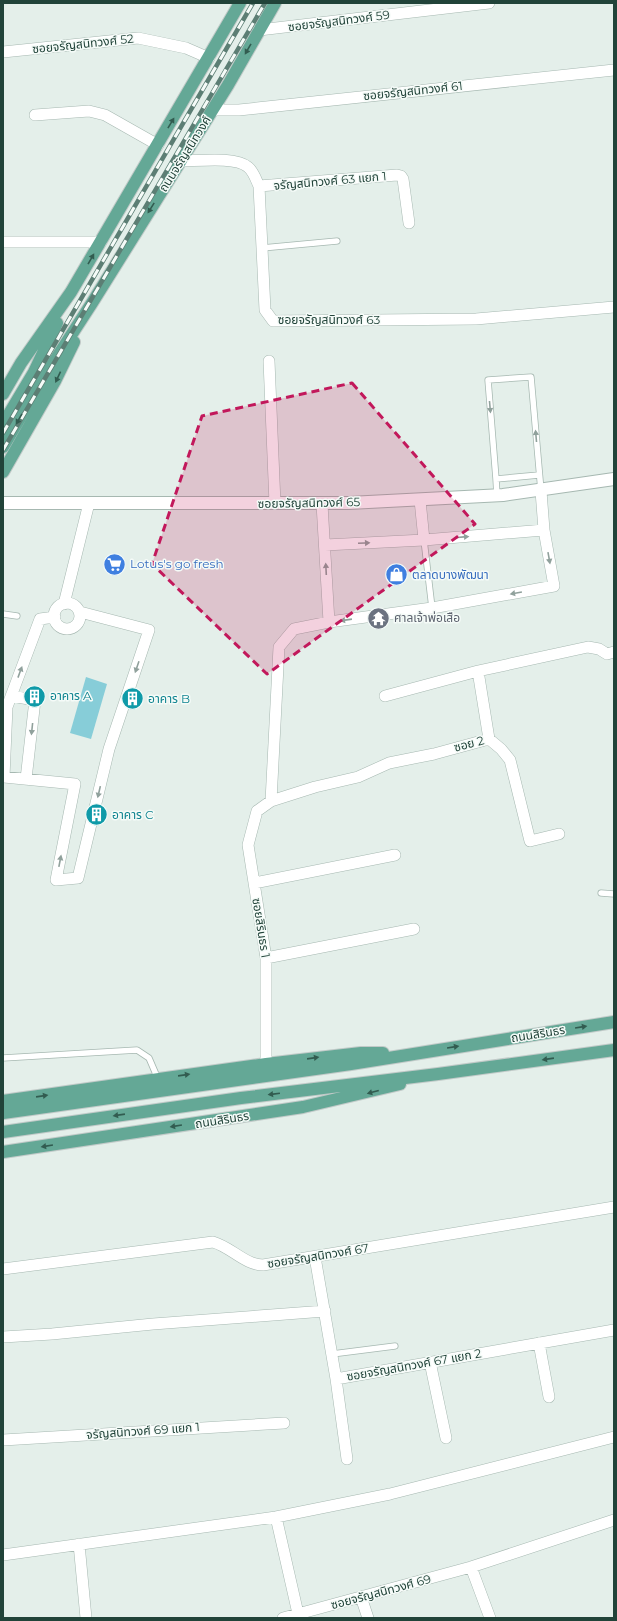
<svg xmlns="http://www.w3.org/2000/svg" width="617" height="1621" font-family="Montserrat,'Noto Sans Thai',sans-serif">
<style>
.water{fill:#87cdd8}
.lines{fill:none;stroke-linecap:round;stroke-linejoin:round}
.service-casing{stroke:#a6b8b1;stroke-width:7}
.minor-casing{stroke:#a6b8b1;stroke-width:12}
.tertiary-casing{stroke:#a6b8b1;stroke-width:14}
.primary-casing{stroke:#c1cac8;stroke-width:14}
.service{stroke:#fff;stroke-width:5.5}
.minor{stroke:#fff;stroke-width:11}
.tertiary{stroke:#fff;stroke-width:12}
.primary{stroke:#64a896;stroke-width:12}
.rail-casing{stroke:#5c7e74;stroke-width:4.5}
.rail{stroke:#f5fbf8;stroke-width:3;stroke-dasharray:9;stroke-linecap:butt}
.oneway{fill:#325c50}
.oneway2{fill:#90a19c}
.marked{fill:#c2185b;fill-opacity:0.2;stroke:#c2185b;stroke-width:3;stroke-dasharray:8 5;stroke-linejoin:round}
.labels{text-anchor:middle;stroke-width:3;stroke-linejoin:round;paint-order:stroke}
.street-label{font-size:12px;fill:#214339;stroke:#f5fbf8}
.shop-label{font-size:12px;fill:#366cbe;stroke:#f5fbf8;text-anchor:start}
.worship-label{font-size:12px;fill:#5b616d;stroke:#f5fbf8;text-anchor:start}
.culture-label{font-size:12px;fill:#0d838f;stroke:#f5fbf8;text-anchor:start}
</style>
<rect width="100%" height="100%" fill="#e4efea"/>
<!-- water -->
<path class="water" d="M86,677l21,7 -16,55 -21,-6z"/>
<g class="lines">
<defs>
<path id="service" d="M262,248l75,-7
M539,475l-43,4 -8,-99 43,-3 10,114
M496,479l1,17
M424,540l8,68
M3,614l14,2
M601,893l13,1
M3,1058l134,-8 12,8 9,21
M332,1354l63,-8"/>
<path id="minor" d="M259,30l230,-27
M3,52l135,-14 48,10 23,10
M212,110h27l375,-40
M35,115l54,-4 16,4 53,30
M180,161c17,0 56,-5 68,6 6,5 8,13 11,19l6,124 8,11 203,-2 138,-12
M259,186l138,-11 4,1 2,3 6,44
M3,242h98
M269,361l6,143
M420,500l4,40
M322,504l7,118
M325,545l99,-5 120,-10
M54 616a13 13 0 1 1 26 0a13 13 0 1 1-26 0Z
M64,604l25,-101
M55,617l-15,2 -33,88 -3,70 71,7 -19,96 22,-2 31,-129 40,-119 -69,-18
M11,696l24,4 -9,79
M385,696l93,-25
M489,739l12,10 9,11 20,81 29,-7
M271,801l8,-154 15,-18 35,-7 103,-14 122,-22 -10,-56 -3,-39
M254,883l141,-28
M266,958l148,-29
M266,1064v-106l-18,-113 9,-34 14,-10 44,-14 43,-10 31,-14 45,-9 55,-15 -11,-68 110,-24 11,2 8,5 7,-2
M315,1257l21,122 278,-49
M3,1269l210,-27c18,5 32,23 50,23l351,-58
M3,1337l49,-3 101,-10 172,-13
M539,1343l10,54
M430,1362l16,76
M336,1379l11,80
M3,1440l281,-17
M276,1517l23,101
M79,1544l7,74
M3,1555l273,-38 114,-23 224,-57
M471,1567l19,51
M361,1597l7,21
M283,1618l188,-51 143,-47"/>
<path id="tertiary" d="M3,503h346l154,-8 111,-16"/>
<path id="primary" d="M3,394l18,-31 50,-71 169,-289
M3,424l31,-52 23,-49
M3,447l41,-70 48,-74 136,-218 47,-82
M3,472l52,-91 19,-39
M3,1101l263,-37 95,-11h22
M3,1113l348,-49 263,-42
M3,1132l238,-34 197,-24 176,-24
M3,1152l300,-45 97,-23"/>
</defs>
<!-- service casing -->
<use href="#service" class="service-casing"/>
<!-- minor casing -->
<use href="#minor" class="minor-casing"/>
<!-- tertiary casing -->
<use href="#tertiary" class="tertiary-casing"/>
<!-- primary casing -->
<use href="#primary" class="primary-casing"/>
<!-- service -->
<use href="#service" class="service"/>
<!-- minor -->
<use href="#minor" class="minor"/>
<!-- tertiary -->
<use href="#tertiary" class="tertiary"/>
<!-- primary -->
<use href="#primary" class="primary"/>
<defs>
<path id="rail" d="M3,433l250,-430
M3,450l262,-447"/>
</defs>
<!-- rail casing -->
<use href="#rail" class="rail-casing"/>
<!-- rail -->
<use href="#rail" class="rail"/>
</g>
<!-- one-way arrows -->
<defs><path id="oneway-solid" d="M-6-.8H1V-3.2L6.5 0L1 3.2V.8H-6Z"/></defs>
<g class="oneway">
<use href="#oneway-solid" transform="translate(248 49) rotate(120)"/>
<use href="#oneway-solid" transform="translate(171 123) rotate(-59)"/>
<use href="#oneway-solid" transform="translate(151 208) rotate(122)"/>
<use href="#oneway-solid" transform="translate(91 259) rotate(-60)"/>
<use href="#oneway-solid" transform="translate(58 377) rotate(115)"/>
<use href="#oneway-solid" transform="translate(19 419) rotate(120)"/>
<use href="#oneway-solid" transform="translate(581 1027) rotate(-9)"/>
<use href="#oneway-solid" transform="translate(453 1047) rotate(-9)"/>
<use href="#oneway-solid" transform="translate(313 1058) rotate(-8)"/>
<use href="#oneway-solid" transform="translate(548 1059) rotate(172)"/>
<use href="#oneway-solid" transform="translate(184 1075) rotate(-8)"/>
<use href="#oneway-solid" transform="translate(373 1092) rotate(165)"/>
<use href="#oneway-solid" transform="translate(274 1094) rotate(173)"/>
<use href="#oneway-solid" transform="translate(42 1096) rotate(-8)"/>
<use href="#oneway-solid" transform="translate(119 1115) rotate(172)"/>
<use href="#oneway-solid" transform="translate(176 1126) rotate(171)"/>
<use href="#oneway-solid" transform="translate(47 1146) rotate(171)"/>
</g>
<g class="oneway2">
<use href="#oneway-solid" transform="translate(490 407) rotate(85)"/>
<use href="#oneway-solid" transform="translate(536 436) rotate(-95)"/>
<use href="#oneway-solid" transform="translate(463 537) rotate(-5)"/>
<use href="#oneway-solid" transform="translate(364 543) rotate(-3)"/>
<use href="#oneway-solid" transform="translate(549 558) rotate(80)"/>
<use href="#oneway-solid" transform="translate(326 569) rotate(-93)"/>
<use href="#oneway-solid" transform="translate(516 593) rotate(170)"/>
<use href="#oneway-solid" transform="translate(346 620) rotate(172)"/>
<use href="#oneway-solid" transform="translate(137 667) rotate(109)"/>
<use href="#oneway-solid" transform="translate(20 672) rotate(-70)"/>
<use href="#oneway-solid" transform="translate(32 729) rotate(96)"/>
<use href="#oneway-solid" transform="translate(99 792) rotate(103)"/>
<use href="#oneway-solid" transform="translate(60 861) rotate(-79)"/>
</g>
<!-- marked area -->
<path class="marked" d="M352,383l123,141 -208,150 -115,-110 50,-148z"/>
<!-- icons -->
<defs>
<symbol id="supermarket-disc" viewBox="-11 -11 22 22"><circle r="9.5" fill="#3f7fe0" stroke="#f5fbf8"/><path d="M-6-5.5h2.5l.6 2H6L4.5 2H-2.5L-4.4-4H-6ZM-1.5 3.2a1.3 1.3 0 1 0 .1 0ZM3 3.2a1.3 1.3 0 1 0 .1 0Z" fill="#fff"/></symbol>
<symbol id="shop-disc" viewBox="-11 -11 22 22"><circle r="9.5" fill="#3f7fe0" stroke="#f5fbf8"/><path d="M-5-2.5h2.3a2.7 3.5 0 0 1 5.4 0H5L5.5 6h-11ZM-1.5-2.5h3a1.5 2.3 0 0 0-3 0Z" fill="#fff"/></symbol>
<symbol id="temple-disc" viewBox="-11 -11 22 22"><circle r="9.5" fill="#6b7280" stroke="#f5fbf8"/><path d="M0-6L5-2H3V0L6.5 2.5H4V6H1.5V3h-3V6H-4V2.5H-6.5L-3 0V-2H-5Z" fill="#fff"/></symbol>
<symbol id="building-disc" viewBox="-11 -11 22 22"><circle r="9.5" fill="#0f9aa8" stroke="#f5fbf8"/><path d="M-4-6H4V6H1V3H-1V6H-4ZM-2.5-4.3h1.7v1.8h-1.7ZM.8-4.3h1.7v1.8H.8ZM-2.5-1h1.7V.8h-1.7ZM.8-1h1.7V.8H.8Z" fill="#fff"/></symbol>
</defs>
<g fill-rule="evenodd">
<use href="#supermarket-disc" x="102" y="552" width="25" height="25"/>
<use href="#shop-disc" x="384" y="562" width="25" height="25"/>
<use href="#temple-disc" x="366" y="606" width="25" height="25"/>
<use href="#building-disc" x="22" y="684" width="25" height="25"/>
<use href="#building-disc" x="120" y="686" width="25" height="25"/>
<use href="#building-disc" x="84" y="802" width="25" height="25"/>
</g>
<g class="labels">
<!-- street labels -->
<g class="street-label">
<text transform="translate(339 21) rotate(-7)" y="4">ซอยจรัญสนิทวงศ์ 59</text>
<text transform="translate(83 44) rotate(-6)" y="4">ซอยจรัญสนิทวงศ์ 52</text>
<text transform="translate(413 91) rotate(-6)" y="4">ซอยจรัญสนิทวงศ์ 61</text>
<text transform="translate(185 154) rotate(-58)" y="4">ถนนจรัญสนิทวงศ์</text>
<text transform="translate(330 181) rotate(-5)" y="4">จรัญสนิทวงศ์ 63 แยก 1</text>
<text x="329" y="324">ซอยจรัญสนิทวงศ์ 63</text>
<text transform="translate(309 503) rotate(-1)" y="4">ซอยจรัญสนิทวงศ์ 65</text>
<text transform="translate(469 744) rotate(-15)" y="4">ซอย 2</text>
<text transform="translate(261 928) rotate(81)" y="4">ซอยสิรินธร 1</text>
<text transform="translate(538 1034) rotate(-9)" y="4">ถนนสิรินธร</text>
<text transform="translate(222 1120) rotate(-9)" y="4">ถนนสิรินธร</text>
<text transform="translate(318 1256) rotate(-9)" y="4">ซอยจรัญสนิทวงศ์ 67</text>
<text transform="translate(414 1365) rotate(-10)" y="4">ซอยจรัญสนิทวงศ์ 67 แยก 2</text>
<text transform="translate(143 1431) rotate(-4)" y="4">จรัญสนิทวงศ์ 69 แยก 1</text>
<text transform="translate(381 1592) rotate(-15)" y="4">ซอยจรัญสนิทวงศ์ 69</text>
</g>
<!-- shop labels -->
<g class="shop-label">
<text x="130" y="568">Lotus's go fresh</text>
<text x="412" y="579">ตลาดบางพัฒนา</text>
</g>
<!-- worship labels -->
<g class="worship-label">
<text x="394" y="622">ศาลเจ้าพ่อเสือ</text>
</g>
<!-- culture labels -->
<g class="culture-label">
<text x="50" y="700">อาคาร A</text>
<text x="148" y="703">อาคาร B</text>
<text x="112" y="819">อาคาร C</text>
</g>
</g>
<!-- border -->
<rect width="617" height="1621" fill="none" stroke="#214339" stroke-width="8"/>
</svg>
